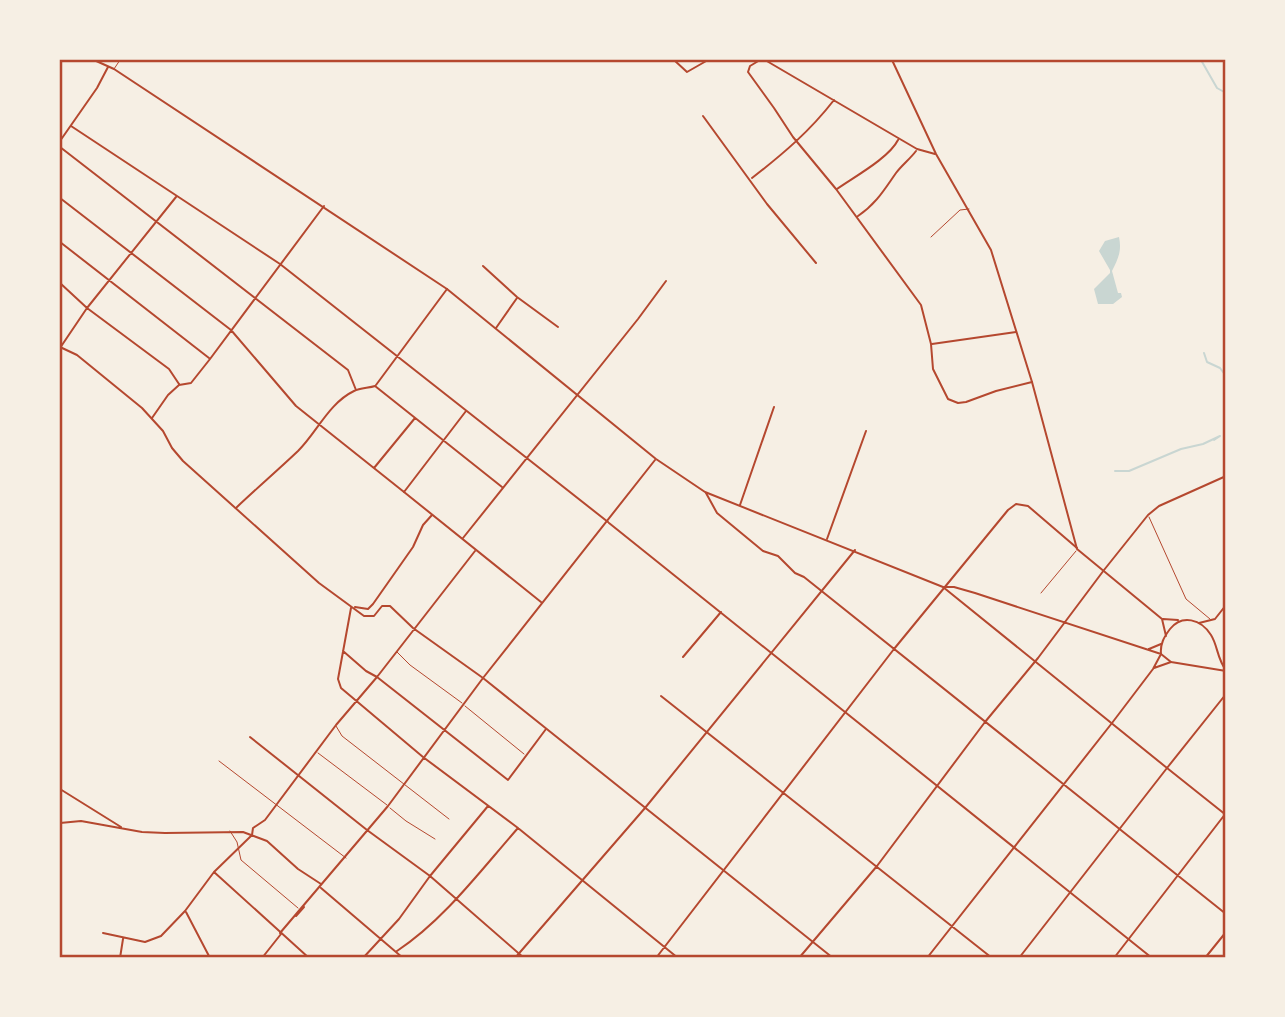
<svg xmlns="http://www.w3.org/2000/svg" width="1285" height="1017" font-family="'DM Sans',sans-serif">
<style>
.water{fill:#c9d6d2}
.lines{fill:none;stroke-linecap:round;stroke-linejoin:round}
.stream{stroke:#c9d6d2;stroke-width:2}
.service{stroke:#b5482f;stroke-width:1}
.pedestrian{stroke:#b5482f;stroke-width:1}
.minor{stroke:#b5482f;stroke-width:2}
.tertiary{stroke:#b5482f;stroke-width:2}
.secondary{stroke:#b5482f;stroke-width:2}
.neatline{fill:none;stroke:#b5482f;stroke-width:2.5}
</style>
<rect width="100%" height="100%" fill="#f6efe4"/>
<!-- water -->
<path class="water" d="M1119,237c3,14 -1,22 -7,34l6,22h3l1,4 -9,7h-15l-4,-15 16,-16v-3l-11,-19 6,-10z"/>
<g class="lines">
<!-- stream -->
<path class="stream" d="M1201,60l16,28 9,5
M1204,353l3,9 13,6 6,8
M1115,471h14l52,-22 22,-5 17,-8 -6,4"/>
<!-- service -->
<path class="service" d="M114,69l6,-9
M931,237l29,-27 9,-1
M1041,593l35,-42
M397,652l13,13 52,38
M465,706l59,48
M336,726l6,10 107,83
M318,753l69,52
M219,761l127,97
M390,808l16,13 29,18
M230,831l7,11 4,18 57,48"/>
<!-- pedestrian -->
<path class="pedestrian" d="M1149,517l37,82 24,20"/>
<!-- minor -->
<path class="minor" d="M674,60l13,12 21,-12
M760,60l-10,6 -2,6 26,36 19,29 43,52 85,116 10,39 2,25 15,30 10,4 8,-1 30,-11 36,-9
M765,60l152,89 18,5
M703,116l64,88 49,59
M71,126l209,138 328,258
M60,147l288,223 8,20
M752,178c31,-24 58,-47 82,-78
M837,189c17,-12 52,-31 61,-49
M60,198l171,132 65,76 108,86 62,-81
M858,216c18,-12 26,-26 38,-43 6,-8 14,-14 20,-22
M60,242l149,116
M483,266l34,31 41,30
M60,283l27,25 82,61 10,15
M496,328l21,-30
M932,344l84,-12
M60,347l17,8 65,53 21,23 9,17 11,13 136,122 45,33h10l8,-10h8l23,22 70,50 -95,128 -108,127
M60,348l27,-40 89,-111
M376,385l71,-96
M375,386l127,101
M152,418l16,-23 11,-10 12,-2 19,-24 114,-153
M374,468l41,-50
M706,493l11,20 46,38 15,5 17,17 9,4 422,337
M740,505l34,-98
M237,507c20,-19 41,-37 61,-56 19,-19 31,-48 56,-60 6,-3 15,-3 21,-5
M463,538l175,-219 28,-38
M827,539l39,-108
M355,607l13,2 5,-5 40,-57 10,-22 9,-10
M351,608l-13,71 3,9 82,69 95,71 160,130
M1149,649l12,-5
M343,651l23,20 11,6 131,103 38,-51
M683,657l38,-45
M1154,668l17,-6
M661,696l331,262
M250,737l117,93 63,46 94,82
M60,789l61,38
M60,823l21,-2 61,11 23,1 78,-1 24,9 31,28 23,15
M214,872l95,86
M321,888l82,70
M186,912l24,46
M296,916l8,-9
M103,933l42,9 16,-6 24,-25 29,-39 38,-37 1,-7 12,-8 71,-95 41,-48 98,-126
M397,951c47,-31 84,-81 121,-123
M120,958l3,-19
M262,958l19,-24
M363,958l36,-39 31,-43 58,-70
M656,958l238,-309 114,-139 8,-6 12,2 49,42
M799,958l78,-92 108,-144 53,-64 66,-88 44,-55 11,-9 67,-30
M927,958l185,-235 41,-54 8,-15 -186,-61 -21,-6h-10
M1114,958l112,-145
M1205,958l21,-26"/>
<!-- tertiary -->
<path class="tertiary" d="M60,141l37,-53 11,-21
M655,460l-172,218 350,280
M404,492l137,110
M609,523l543,435
M1199,623l16,-4 11,-14
M515,958l130,-150 210,-258
M1019,958l148,-190 59,47"/>
<!-- secondary -->
<path class="secondary" d="M94,60l20,9 333,220 209,170 49,33 238,95 224,181 59,-74
M892,60l44,94 55,96 41,132 45,167 85,70 4,17
M1163,619l15,1
M1226,670c-9,-11 -8,-24 -15,-35 -10,-16 -29,-21 -41,-6 -6,8 -10,15 -9,25l10,8 55,9"/>
</g>
<!-- border -->
<rect width="1285" height="1017" fill="none" stroke="#f6efe4" stroke-width="122"/>
<rect x="61" y="61" width="1163" height="895" class="neatline"/>
</svg>
